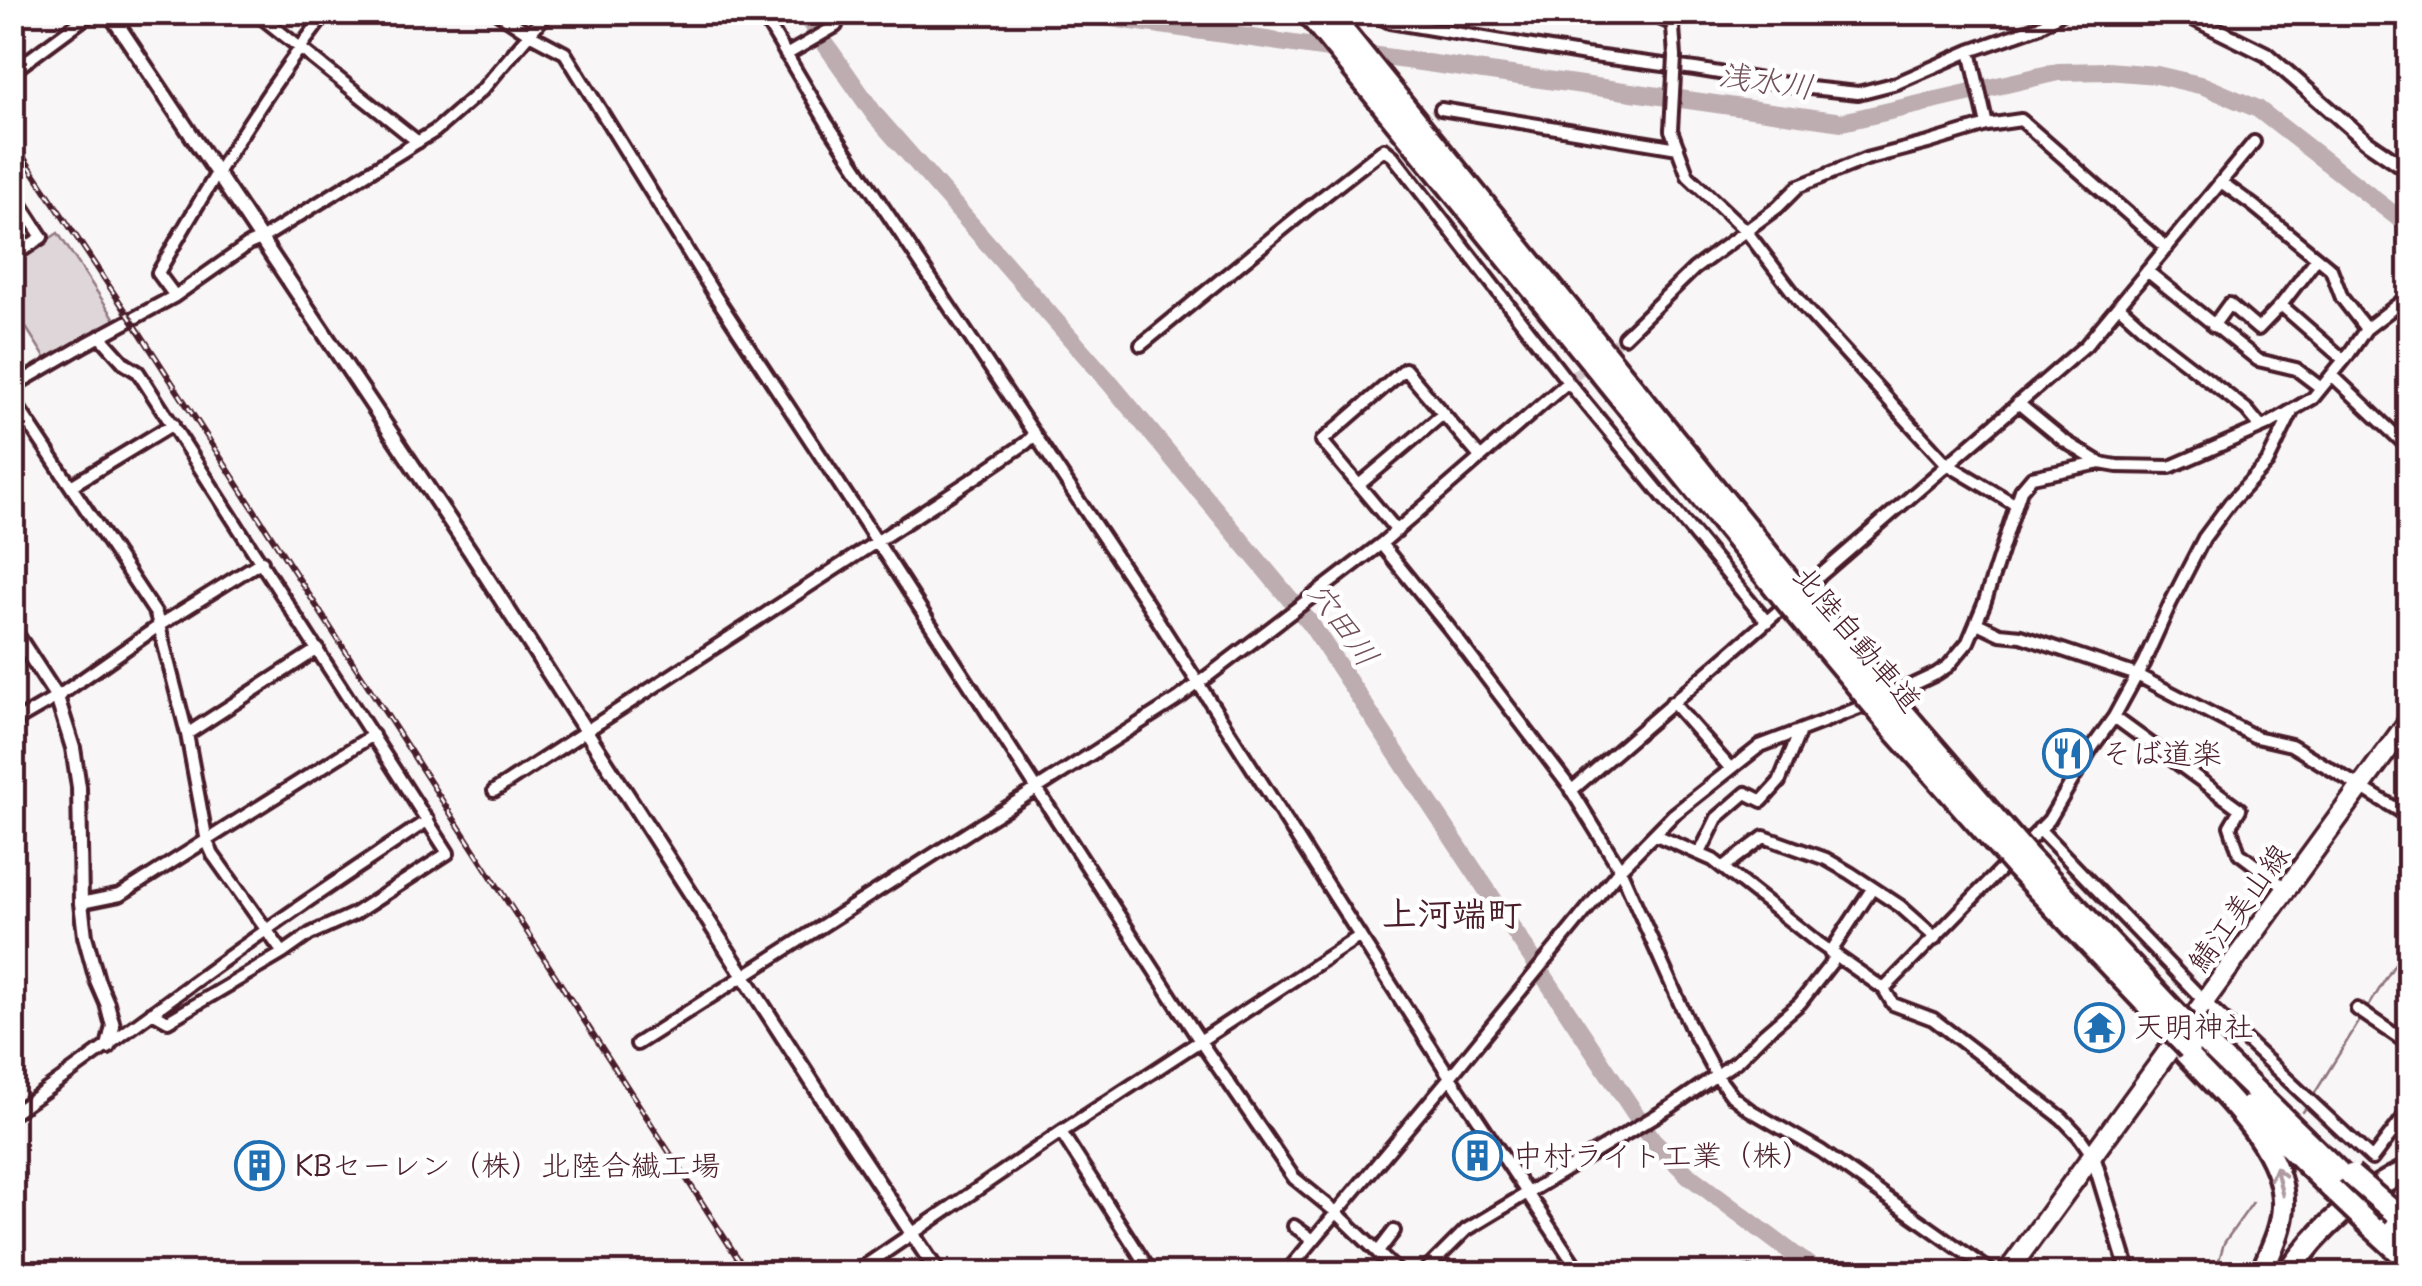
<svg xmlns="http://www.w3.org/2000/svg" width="2422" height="1286" font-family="Mali,'Klee One',sans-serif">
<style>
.green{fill:#ded6d9;stroke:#947a82;stroke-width:2.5}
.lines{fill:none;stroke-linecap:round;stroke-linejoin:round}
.stream{stroke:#8f747b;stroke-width:2.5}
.river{stroke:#bdadb0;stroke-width:18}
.minor-tunnel{stroke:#d5cbce;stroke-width:10;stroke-dasharray:10 5;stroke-linecap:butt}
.minor-casing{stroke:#4a1f2b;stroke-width:18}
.tertiary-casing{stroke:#4a1f2b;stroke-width:20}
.primary-casing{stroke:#4a1f2b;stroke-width:25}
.motorway-casing{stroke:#4a1f2b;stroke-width:28}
.minor{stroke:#fff;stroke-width:10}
.tertiary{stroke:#fff;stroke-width:12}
.primary{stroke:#fff;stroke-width:18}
.motorway{stroke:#fff;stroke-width:20}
.rail-casing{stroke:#4a1f2b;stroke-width:6}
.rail{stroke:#fff;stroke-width:2.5;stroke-dasharray:8;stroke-linecap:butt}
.minor-bridge-casing{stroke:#4a1f2b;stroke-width:18;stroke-linecap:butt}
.motorway-bridge-casing{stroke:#4a1f2b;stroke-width:28;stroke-linecap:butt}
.minor-bridge{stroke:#fff;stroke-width:10}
.motorway-bridge{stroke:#fff;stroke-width:20}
.oneway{stroke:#ae9aa0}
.labels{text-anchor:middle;stroke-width:9;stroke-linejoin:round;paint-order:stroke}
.street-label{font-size:30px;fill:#4a1f2b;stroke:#fff}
.poi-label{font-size:30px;fill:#4a1f2b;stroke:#fff;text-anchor:start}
.water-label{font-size:32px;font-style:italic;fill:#72515a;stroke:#fff}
.quarter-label{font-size:35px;font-weight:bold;fill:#4a1f2b;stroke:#fff}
</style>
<rect width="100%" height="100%" fill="#f8f6f7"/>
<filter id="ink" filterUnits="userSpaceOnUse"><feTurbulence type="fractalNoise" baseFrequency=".01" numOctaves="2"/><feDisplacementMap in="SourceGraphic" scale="20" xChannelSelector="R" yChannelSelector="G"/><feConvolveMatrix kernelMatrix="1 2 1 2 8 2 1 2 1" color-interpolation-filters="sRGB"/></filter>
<g filter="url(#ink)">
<!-- green -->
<path class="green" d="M58,233l59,89 -71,37 -33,-52v-44z"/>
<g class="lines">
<!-- stream -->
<path class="stream" d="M2366,1011l44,-72
M2313,1096l49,-79
M2303,1112l6,-9
M2215,1274l9,-31 29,-41"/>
<!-- river -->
<path class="river" d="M803,12l72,103 234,267 201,241 342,516 36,36 132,99
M1069,12l773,110 216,-50 49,-1 50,4 47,11 54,23 152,118"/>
<!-- minor-tunnel -->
<path class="minor-tunnel" d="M1384,149l57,-40
M1562,385l62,-48"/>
<defs>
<path id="minor" d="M255,12l163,130
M497,12l34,23 34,18 151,244 145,220 339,524 94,137 42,34 64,62
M761,12l66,111 318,477 305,477 131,197
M1369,12l21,10 196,33 109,14 115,19 48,5 39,-10 73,-32 68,-24 25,-15
M1646,12l27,12
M1672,12l3,45
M1970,51l17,74
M786,55l50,-29
M12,72l81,-60
M1441,109l237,39
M1671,130l17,46 59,56 57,75 120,132 23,25 69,41
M2221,182l33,24 77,63 11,29 24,31
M12,191l30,46 -30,20
M2147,271l111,89 38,9 25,19
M175,296l-17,-23c51,-90 105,-178 169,-261
M2281,305l63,55
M2119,306l40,36 88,68 14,17
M2213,326l16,-22 29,25 23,-24 36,-47
M100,336l25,28 13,8 310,481 -94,61 -44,20 -27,19 -115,68 -16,-9
M1624,337l70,-68 84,-62 21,-21 67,-27 62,-16 59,-18 34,-5 146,128
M1141,345l165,-135 78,-61 9,7 175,226 199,240
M2332,375l78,74
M12,387l74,-43 89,-48 74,-52 12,-5 174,-108 47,-41 66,-78
M12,398l144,216 31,120 20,108 6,13 70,98
M2018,403l45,37 37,23
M1359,485l84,-71
M71,486l102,-62
M1397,531l-75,-90 83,-72 75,88
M1381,544l68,84 119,157 52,84 70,157 27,50 15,20 18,14 71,41 174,123
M1977,623l23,11 21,2 116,39 119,62 35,8 119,72
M1887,697l49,-23 12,-8 20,-24 16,-38 37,-114 11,-13 68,-14 17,3 53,1 99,-43 44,-26 35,-43 18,-26 44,-34
M1672,702l59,67
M2114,717l126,92 -10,17 9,27 48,36
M12,723l45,-26 103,-72 102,-64
M187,734l131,-85
M494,791l485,-316 47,-32 9,-9
M1571,791l515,-446 168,-203
M2039,829l166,173 167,157 38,-50
M1656,835l57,25 104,82 67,47 9,15 40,15 129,99 17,18 14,20
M1700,853l17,-35 29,-25 16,8 17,-19 21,-51
M1724,867l40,-30 62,22 24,14 50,33 36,32
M81,903l39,-8 253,-160
M1830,953l42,-64
M1884,989l165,-169 42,-71 23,-32 29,-53 27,-60 34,-66 26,-35 37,-40 25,-51
M2357,1009l53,36
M637,1044l542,-346 202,-154 187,-162
M12,1114c85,-59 166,-122 250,-181 54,-39 110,-75 166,-113
M1061,1132l91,142
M1294,1226l18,13
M1378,1252l16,-21
M853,1274l208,-142 299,-196
M1285,1274l165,-197 170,-208 53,-54 87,-69 112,-43
M1422,1274l44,-44 206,-124 65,-45 27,-27 36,-31 36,-46
M1747,1274h2"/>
<path id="tertiary" d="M109,12l361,539 375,582 94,141
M2181,12l85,42 100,87 44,30
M12,628l45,69 16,51 6,39 2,116 4,33 12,44 10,23 6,23 -5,21
M2093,1156l36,118"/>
<path id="primary" d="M2006,1274l404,-555"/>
<path id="motorway" d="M1307,12l475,584
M1328,12l466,574
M2026,854l151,160
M2015,866l153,161
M2199,1036l147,143
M2185,1053c37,40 101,96 98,154 -1,23 -13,45 -22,67
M2248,1107l84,82
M2387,1219l23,20
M2373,1228l37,34
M2288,1274c31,-47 71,-81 122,-105"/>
</defs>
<!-- minor casing -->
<use href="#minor" class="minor-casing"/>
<!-- tertiary casing -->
<use href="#tertiary" class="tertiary-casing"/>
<!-- primary casing -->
<use href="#primary" class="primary-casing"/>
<!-- motorway casing -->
<use href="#motorway" class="motorway-casing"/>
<!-- minor -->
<use href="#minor" class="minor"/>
<!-- tertiary -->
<use href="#tertiary" class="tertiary"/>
<!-- primary -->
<use href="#primary" class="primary"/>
<!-- motorway -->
<use href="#motorway" class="motorway"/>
<defs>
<path id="rail" d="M12,140l119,179 617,955"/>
</defs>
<!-- rail casing -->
<use href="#rail" class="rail-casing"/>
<!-- rail -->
<use href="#rail" class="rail"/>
<defs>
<path id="minor-bridge" d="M1671,130l4,-73"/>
<path id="motorway-bridge" d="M1794,586l232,268
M1782,596l114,136 119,134
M2177,1014l22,22
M2168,1027l21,22
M2351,1175l44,38
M2332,1189l41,39"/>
</defs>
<!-- minor-bridge casing -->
<use href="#minor-bridge" class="minor-bridge-casing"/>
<!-- motorway-bridge casing -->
<use href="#motorway-bridge" class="motorway-bridge-casing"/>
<!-- minor-bridge -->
<use href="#minor-bridge" class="minor-bridge"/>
<!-- motorway-bridge -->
<use href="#motorway-bridge" class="motorway-bridge"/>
</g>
<!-- one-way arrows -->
<defs><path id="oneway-shaft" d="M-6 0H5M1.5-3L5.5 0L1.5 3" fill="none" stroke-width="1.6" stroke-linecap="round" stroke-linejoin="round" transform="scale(2.5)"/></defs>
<use class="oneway" href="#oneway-shaft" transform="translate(2279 1181) rotate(-104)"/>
</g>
<!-- icons -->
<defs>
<symbol id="restaurant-ring" viewBox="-11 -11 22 22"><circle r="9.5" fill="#fff" stroke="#1f6fb2" stroke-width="1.5"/><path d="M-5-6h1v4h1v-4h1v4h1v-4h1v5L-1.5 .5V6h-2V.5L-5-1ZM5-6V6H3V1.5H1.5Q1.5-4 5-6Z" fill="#1f6fb2"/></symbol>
<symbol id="temple-ring" viewBox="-11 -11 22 22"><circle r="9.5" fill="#fff" stroke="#1f6fb2" stroke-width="1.5"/><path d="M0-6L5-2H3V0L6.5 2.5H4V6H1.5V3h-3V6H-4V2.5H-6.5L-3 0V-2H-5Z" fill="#1f6fb2"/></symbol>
<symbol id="building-ring" viewBox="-11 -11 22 22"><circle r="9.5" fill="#fff" stroke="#1f6fb2" stroke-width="1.5"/><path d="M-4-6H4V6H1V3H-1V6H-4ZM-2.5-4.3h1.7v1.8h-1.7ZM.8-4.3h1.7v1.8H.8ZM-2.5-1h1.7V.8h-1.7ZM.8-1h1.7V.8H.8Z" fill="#1f6fb2"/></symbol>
</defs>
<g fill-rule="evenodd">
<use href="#restaurant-ring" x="2040" y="726" width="55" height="55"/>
<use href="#temple-ring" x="2072" y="1000" width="55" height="55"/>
<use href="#building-ring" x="1450" y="1128" width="55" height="55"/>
<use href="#building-ring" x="232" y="1138" width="55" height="55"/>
</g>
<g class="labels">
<!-- street labels -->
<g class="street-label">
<text transform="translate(1857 639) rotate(50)" y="10">北陸自動車道</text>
<text transform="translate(2239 908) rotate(-54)" y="10">鯖江美山線</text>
</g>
<!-- poi labels -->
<g class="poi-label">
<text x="2102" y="764">そば道楽</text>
<text x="2134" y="1037">天明神社</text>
<text x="1513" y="1166">中村ライト工業（株）</text>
<text x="295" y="1176">KBセーレン（株）北陸合繊工場</text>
</g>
<!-- water labels -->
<g class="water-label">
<text transform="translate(1766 81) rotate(8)" y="11">浅水川</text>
<text transform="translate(1343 624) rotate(54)" y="11">穴田川</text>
</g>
<!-- quarter labels -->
<g class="quarter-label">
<text x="1452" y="926">上河端町</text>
</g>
</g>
<!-- margin -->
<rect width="2422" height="1286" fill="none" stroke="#fff" stroke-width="50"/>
<rect x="25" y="25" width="2372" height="1236" fill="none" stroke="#4a1f2b" stroke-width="4" filter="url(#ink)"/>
</svg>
